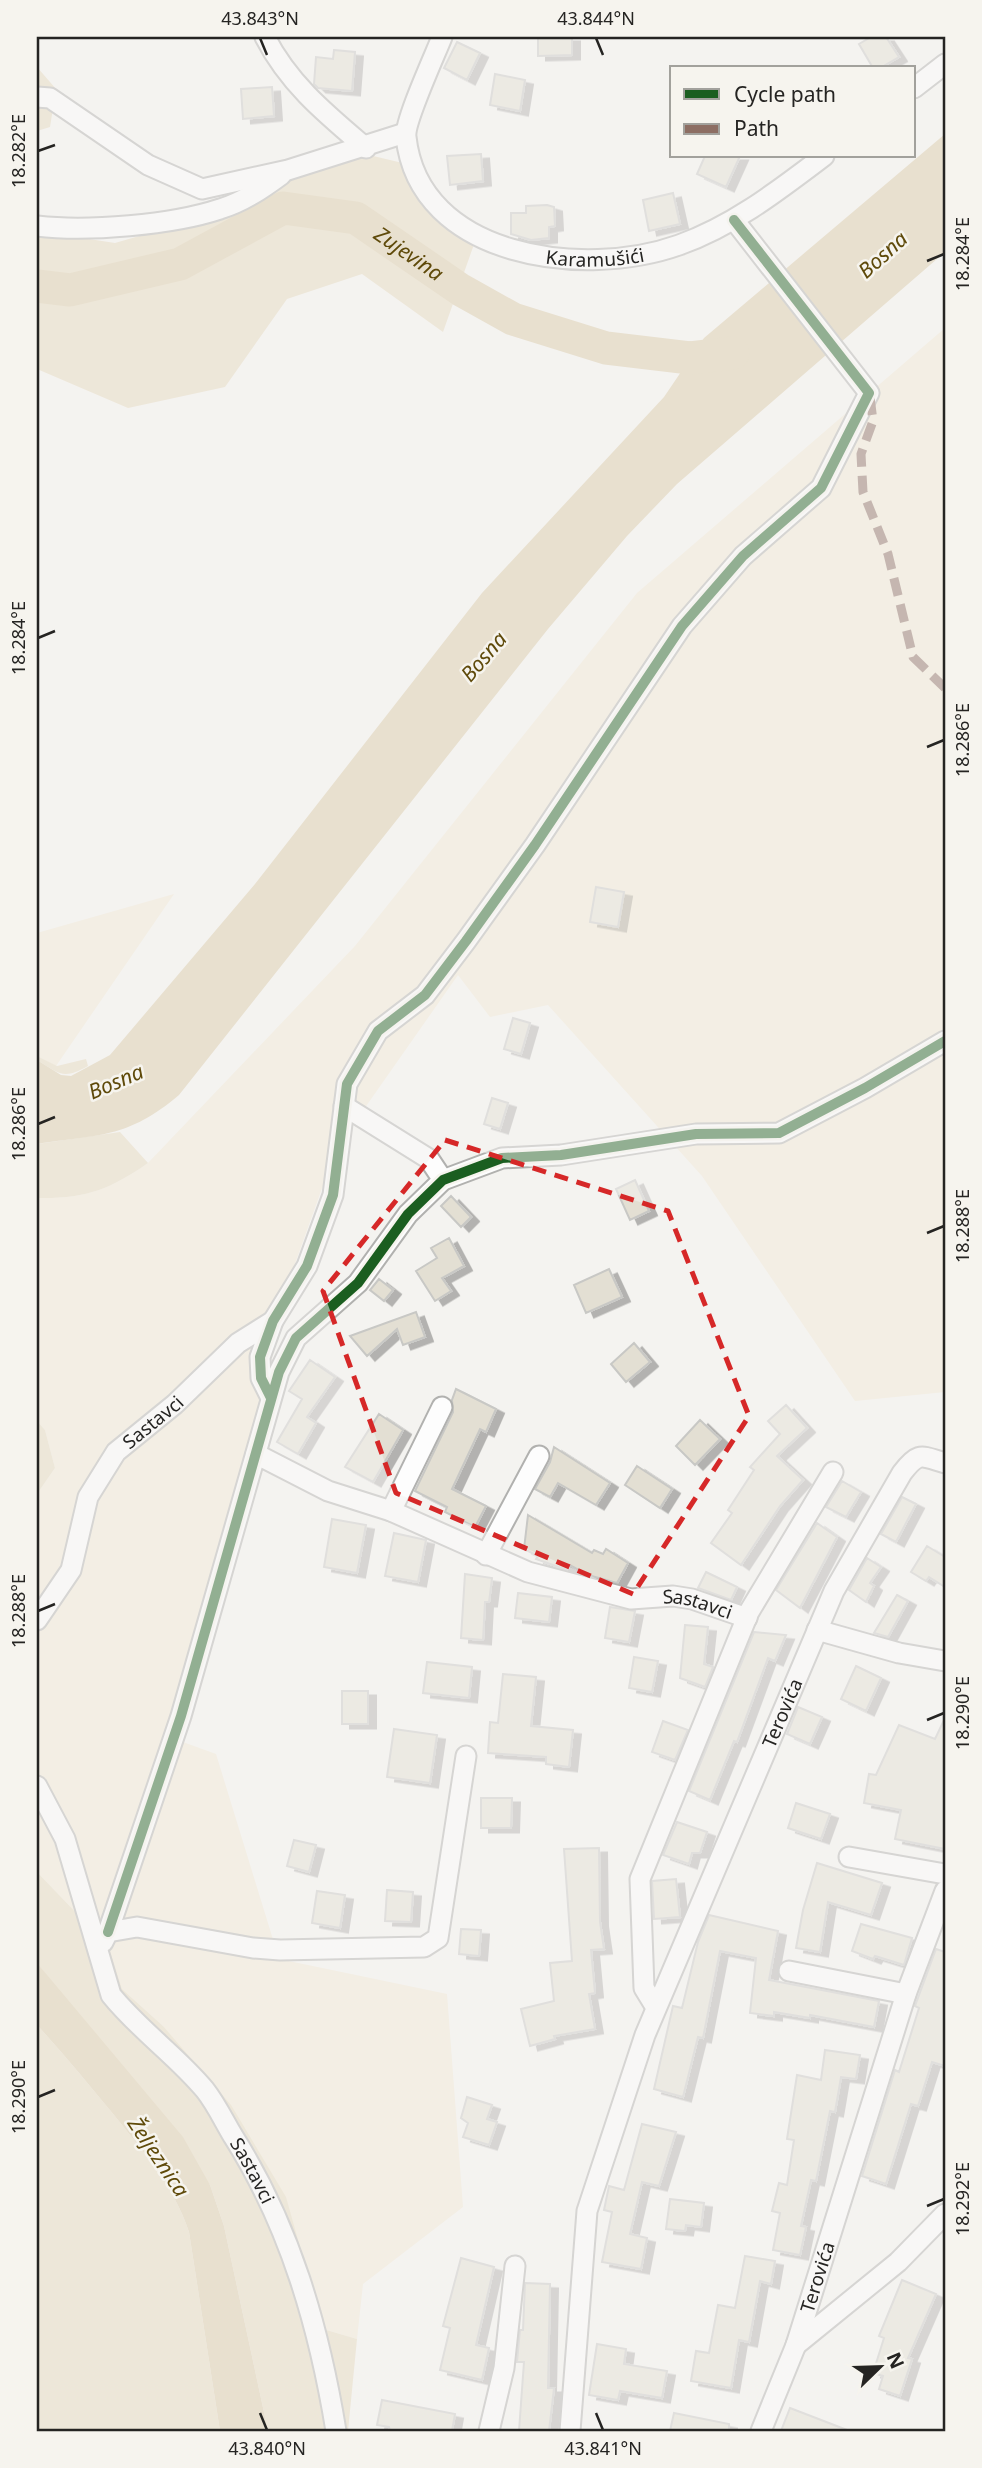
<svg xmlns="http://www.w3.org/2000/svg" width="982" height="2468" font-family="'Noto Sans',sans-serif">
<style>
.green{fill:#f1e9d4}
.forest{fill:#e5d9bc}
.water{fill:#d9caa6}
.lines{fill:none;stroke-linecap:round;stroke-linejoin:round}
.river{stroke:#d9caa6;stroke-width:33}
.building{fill:#e3dfd3;stroke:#c8c8c5;stroke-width:2;filter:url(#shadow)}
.street-casing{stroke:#b1b1af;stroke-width:23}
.street{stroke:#fdfdfd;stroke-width:19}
.quiet{stroke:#8d6e63;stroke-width:9;stroke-dasharray:18 9;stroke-linecap:butt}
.cycleway-casing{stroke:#f6f4ee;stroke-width:15}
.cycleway{stroke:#1b5e20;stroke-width:10}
.marked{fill:none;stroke:#d62828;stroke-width:5;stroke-dasharray:14 9;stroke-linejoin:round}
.ticks{fill:none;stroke:#252422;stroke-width:2.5}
.labels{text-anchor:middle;stroke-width:5;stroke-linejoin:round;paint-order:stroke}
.street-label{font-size:19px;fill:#252422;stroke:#f6f4ee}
.water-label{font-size:21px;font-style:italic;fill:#5f4a0a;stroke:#f6f4ee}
.neatline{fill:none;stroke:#252422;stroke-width:2.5}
.ticks-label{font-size:18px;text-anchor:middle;fill:#252422}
</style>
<defs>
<filter id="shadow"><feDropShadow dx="8" dy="4.5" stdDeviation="0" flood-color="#0004"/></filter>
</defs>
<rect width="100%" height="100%" fill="#f4f3f0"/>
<!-- green -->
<path class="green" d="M945,328v1064l-90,9 -153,-225 -154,-171 -58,12 -32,-42 -122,174 -45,126 -111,466 36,13 63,205 168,35 16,213 -100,77 -6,55 -34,-10 -160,-303 -41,-37 -13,-42 -72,-75v-378l18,-26 -10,-38 -8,-9v-223c48,1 72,-8 111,-35l207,-217 282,-353z
M174,894l-118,172 -19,-10v-123z"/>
<!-- forest -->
<path class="forest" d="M37,67l19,22 -6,38 -13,4z
M348,150l63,15 67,68 -35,99 -81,-58 -75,25 -62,88 -97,21 -91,-39v-138l78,12 100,-29z
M37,1056l20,10 29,-7 2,7c-25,14 -28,8 -51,-6z
M120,1132l28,31c-39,27 -63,36 -111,35v-54z
M37,1421l8,9 10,38 -18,26z
M37,1872l72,75 13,42 41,37 68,79 55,92 37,132 34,10 -9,92h-80l-44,-205 -14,-41 -173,-222z
M37,2025c27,29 52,60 77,90 30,38 60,71 75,117l31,199h-183z"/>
<!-- water -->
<path class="water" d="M945,134v118l-268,232 -50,52 -79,93 -369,466c-52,44 -80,39 -142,49v-84l24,15 10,1 39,-21 145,-171 227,-291 182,-196 40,-59z
M37,1963l146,174 27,48 14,41 44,205h-48l-31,-199c-15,-46 -45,-79 -75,-117 -25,-30 -50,-61 -77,-90z"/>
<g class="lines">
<!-- river -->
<path class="river" id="s1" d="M37,286l33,4 110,-26 103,-56 73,10 105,72 52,29 93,29 84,10 43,-5"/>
</g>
<!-- building -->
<path class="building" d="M538,37h34v18l-34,1z
M871,37h15l13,20 -19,11h-7l-14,-24z
M457,42l23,11 -13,27 -23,-12z
M334,50l21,2 -3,39 -34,-3 -4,-4 2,-27 17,2z
M495,74l30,6 -5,31 -30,-6z
M272,87l2,29 -31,3 -2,-30z
M481,154l2,27 -33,4 -3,-29z
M705,156h35l-14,31 -29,-13z
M673,193l7,31 -31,7 -6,-31z
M547,205l7,2 1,19 -6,1v11l-18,2 -20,-6v-21h15v-7z
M596,887l28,5 -6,35 -28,-5z
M513,1018l17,5 -9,31 -17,-5z
M492,1098l16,5 -8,26 -16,-5z
M635,1180l14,31 -19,9 -14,-31z
M451,1196l20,21 -10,10 -20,-21z
M449,1238l15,28 -22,12 9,13 -16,10 -19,-30 21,-13 -6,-10z
M609,1269l13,28 -36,16 -12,-28z
M379,1279l14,11 -9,11 -14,-11z
M416,1312l9,25 -22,8 -6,-16 -30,27 -17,-20z
M634,1343l16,19 -24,20 -15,-18z
M310,1360l25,17 -28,40 9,6 -18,31 -21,-12 25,-43 -13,-8z
M456,1389l40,20 -10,23 -6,-3 -28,60 34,17 -11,21 -30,-15 2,-5 -32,-16 38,-79 -1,-12z
M786,1405l21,23 -30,28 26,24 -23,26 -39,59 -30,-22 21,-30 -4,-3 26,-40 -4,-3 30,-33 -12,-13z
M379,1414l24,16 -30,52 -28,-15z
M700,1420l20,19 -25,26 -19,-19z
M554,1447l56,36 -14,22 -38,-22 -8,14 -15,-8 15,-27z
M637,1466l35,23 -12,19 -35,-23z
M842,1481l19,11 -15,25 -20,-10z
M902,1497l14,7 -20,38 -15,-8z
M528,1515l64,38 2,-3 9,4 3,-5 22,14 -11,20 -29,-8 -18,-10 -3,5 -31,-11 2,-3 -14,-7z
M332,1519l34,6 -9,48 -33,-6z
M817,1523l20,14 -37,71 -24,-18z
M394,1533l32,7 -8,42 -33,-6z
M927,1546l18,11v30l-16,-10 -3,4 -15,-9z
M867,1558l14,9 -11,16 4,3 -8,16 -17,-12z
M706,1572l31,15 -6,13 -33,-12z
M465,1574l27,4 -3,24h-4l-2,38 -22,-2z
M518,1593l34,4 -3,25 -34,-4z
M897,1595l11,6 -20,36 -14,-4z
M610,1607l25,4 -6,31 -24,-4z
M685,1625l23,2 -4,37 9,3 -8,20 -25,-9z
M754,1632l32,3 -11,26 -7,-3 -31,84 -3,-1 -24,59 -21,-9z
M634,1657l24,4 -6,31 -23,-4z
M427,1662l45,5 -3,31 -46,-5z
M856,1666l25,12 -15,33 -25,-12z
M503,1674l33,3 -5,49 42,4 -4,37 -23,-3v-7l-58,-4 2,-31 8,1z
M342,1691h26v33h-26z
M798,1707l24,10 -12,27 -23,-10z
M945,1718v131l-50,-10 6,-29 -37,-7 5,-29 7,1 23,-50 36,14z
M663,1721l25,9 -13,30 -23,-8z
M394,1729l43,6 -7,48 -43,-6z
M481,1798h31l-1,30h-30z
M796,1803l34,11 -9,25 -33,-11z
M677,1822l30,10 -7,21h-8l-3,11 -26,-9z
M294,1840l22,5 -7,27 -22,-6z
M599,1848l1,74 4,27 -13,1 4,43 -6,1 6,35 -41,7 1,3 -25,7 -9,-37 33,-8 -4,-38 22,-2 -8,-112z
M817,1863l65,20 -11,32 -43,-13 -8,50 -24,-4 7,-38z
M676,1879l4,38 -26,2 -2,-38z
M387,1890l26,2 -2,30 -26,-1z
M317,1891l28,4 -5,33 -28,-5z
M709,1915l69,16 -9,49 110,21 -5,26 -64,-12v3l-36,-6v4l-24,-3 6,-55 -36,-7 -17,87 -5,-1 -15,60 -29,-8 19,-83 9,2 16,-66z
M861,1924l51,14 -8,27 -29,-9 -2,3 -21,-8z
M461,1929l20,1 -2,26 -20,-2z
M936,1949l9,3v114l-13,-4 -14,44 -7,-2 -25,80 -24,-8 33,-106 4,2 20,-64 -4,-2z
M825,2050l35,5 -4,24 -15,-2 -6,35 -5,-1 -14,70 -5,-1 -10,46 5,1 -6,28 -27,-5 7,-37 -8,-2 7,-28 8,2 7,-45 -7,-1 10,-64 24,5z
M467,2097l25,8 -5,14 10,3 -8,23 -26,-8 5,-14 -7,-5z
M642,2124l34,8 -17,54 -17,-4 -12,52 17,4 -6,31 -39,-7 10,-50 -8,-2 5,-24 15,4z
M670,2199l34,4 -3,24 -15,-2 -1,6 -19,-2z
M745,2256l30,5 -4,23 -11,-3 -11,61 -10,-2 -8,48 -40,-7 5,-30 13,2 9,-48 17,3z
M461,2258l33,9 -18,78 13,3 -7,32 -42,-10 10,-42 -7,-2z
M902,2280l34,14 -28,64 4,1 -12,37 -21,-7 4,-13 -10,-3 11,-35 -5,-2z
M525,2283l25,1 -2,104h6l-5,43h-30l5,-69h-7l3,-32h3z
M597,2344l29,5 -2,15 43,7 -5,27 -42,-7 -2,9 -29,-5z
M382,2400l73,14 -3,17h-62l-1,-4 -12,-2z
M790,2408l57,22 -1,1h-65z
M674,2413l55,11v7h-59z"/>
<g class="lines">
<defs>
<g id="street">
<path d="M265,37c24,47 61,77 101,111"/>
<path id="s2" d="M442,37c-7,18 -38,85 -36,100 13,121 178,142 273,108 54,-19 100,-55 145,-89"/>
<path d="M914,88l31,-24"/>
<path d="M37,97l13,1 98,67 54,24 86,-19 117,-37"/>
<path d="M37,226c50,6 135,-1 183,-17 23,-7 42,-20 61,-34"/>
<path d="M344,1106l85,53 14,21"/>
<path d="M271,1398l-10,-20 -1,-21 13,-36 34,-55 26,-71 14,-111 31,-53 47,-36 41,-54 69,-96 147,-219 61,-70 78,-68 48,-95 -135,-173"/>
<path id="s3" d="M256,1454l72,37 63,20 137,61 103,27 42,-3 19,3 55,19"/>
<path d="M391,1511l51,-104"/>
<path d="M486,1555l53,-99"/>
<path id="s4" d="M37,1620l34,-50 17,-73 28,-45 59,-48 63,-61 35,-22"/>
<path d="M817,1630l82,23 46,8"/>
<path id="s5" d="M37,1786l28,53 46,156c28,35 66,61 94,95 11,14 19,31 28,46 57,90 86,191 103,295"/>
<path d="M849,1857l96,17"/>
<path d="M108,1932l73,-216 98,-344 17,-34 62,-55 50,-69 35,-34 59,-22 59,-3 135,-21 83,-1 86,-45 80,-47"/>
<path d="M103,1942l5,-10 29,-5 116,21 27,2 144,-3 14,-9 28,-182"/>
<path d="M789,1971l117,23"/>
<path d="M655,2006l-11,-18 -4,-109 109,-267 84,-140"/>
<path d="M796,2345l102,-83 47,-48"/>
<path d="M489,2431l15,-63 11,-102"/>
<path id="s6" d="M570,2431l17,-220 58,-176 189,-444 68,-118c17,-22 19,-17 43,-10"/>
<path id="s7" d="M761,2431l35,-86 110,-351 39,-103"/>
</g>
</defs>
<!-- street casing -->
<use href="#street" class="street-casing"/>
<!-- street -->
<use href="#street" class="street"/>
<!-- quiet -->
<path class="quiet" d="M870,397l3,24 -12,33 2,38 25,62 25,103 32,31"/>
<defs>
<path id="cycleway" d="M271,1398l-10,-20 -1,-21 13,-36 34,-55 26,-71 14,-111 31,-53 47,-36 41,-54 69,-96 147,-219 61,-70 78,-68 48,-95 -135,-173
M108,1932l73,-216 98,-344 17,-34 62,-55 50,-69 35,-34 59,-22 59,-3 135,-21 83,-1 86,-45 80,-47"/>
</defs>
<!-- cycleway casing -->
<use href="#cycleway" class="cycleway-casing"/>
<!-- cycleway -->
<use href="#cycleway" class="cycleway"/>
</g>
<!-- marked area -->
<path d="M0 0H982V2468H0ZM445,1140l223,71 81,205 -116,178 -237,-101 -73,-202z" fill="#f4f3f0" fill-opacity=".55" fill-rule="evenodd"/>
<path class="marked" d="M445,1140l223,71 81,205 -116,178 -237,-101 -73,-202z"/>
<!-- ticks -->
<path class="ticks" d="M260,38l7,17M596,38l7,17M38,151l17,-6M927,261l17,-7M38,638l17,-7M927,747l17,-7M38,1124l17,-7M927,1233l17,-7M38,1611l17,-7M927,1720l17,-7M38,2097l17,-7M927,2206l17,-7M260,2413l7,17M596,2413l7,17"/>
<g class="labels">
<!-- street labels -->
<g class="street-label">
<text dy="7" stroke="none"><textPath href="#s2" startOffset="355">Karamušići</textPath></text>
<text dy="7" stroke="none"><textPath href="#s4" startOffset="236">Sastavci</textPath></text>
<text dy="7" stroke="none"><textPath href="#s3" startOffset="471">Sastavci</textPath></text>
<text dy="7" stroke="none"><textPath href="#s6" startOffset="756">Terovića</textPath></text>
<text dy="7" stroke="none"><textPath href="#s5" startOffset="450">Sastavci</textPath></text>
<text dy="7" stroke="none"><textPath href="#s7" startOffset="164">Terovića</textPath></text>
</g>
<!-- water labels -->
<g class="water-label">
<text dy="7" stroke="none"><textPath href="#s1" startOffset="401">Zujevina</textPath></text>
<text transform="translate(883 255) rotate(-42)" y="7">Bosna</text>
<text transform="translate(484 657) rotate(-49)" y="7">Bosna</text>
<text transform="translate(116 1082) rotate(-23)" y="7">Bosna</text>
<text transform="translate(158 2157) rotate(56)" y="7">Željeznica</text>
</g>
</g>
<!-- border -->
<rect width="982" height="2468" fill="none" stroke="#f6f4ee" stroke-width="77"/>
<!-- legend -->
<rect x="670" y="66" width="245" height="91" fill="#f6f4ee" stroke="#a2a19c" stroke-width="2"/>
<rect x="684" y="89" width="35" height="10" fill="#1b5e20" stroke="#a2a19c" stroke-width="2"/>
<text x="734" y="102" font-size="21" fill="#252422">Cycle path</text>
<rect x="684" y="124" width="35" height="10" fill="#8d6e63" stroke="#a2a19c" stroke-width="2"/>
<text x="734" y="136" font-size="21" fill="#252422">Path</text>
<!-- north arrow -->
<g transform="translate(880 2367) rotate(67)" stroke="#f6f4ee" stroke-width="5" paint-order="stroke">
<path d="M0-5L12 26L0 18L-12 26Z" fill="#252422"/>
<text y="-10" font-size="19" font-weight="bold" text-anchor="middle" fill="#252422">N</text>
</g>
<rect x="38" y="38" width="906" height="2392" class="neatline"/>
<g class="ticks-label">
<text x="260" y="25">43.843°N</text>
<text x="596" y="25">43.844°N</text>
<text transform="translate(19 151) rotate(-90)" y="6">18.282°E</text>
<text transform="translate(963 254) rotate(-90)" y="6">18.284°E</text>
<text transform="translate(19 638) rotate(-90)" y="6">18.284°E</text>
<text transform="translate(963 740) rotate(-90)" y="6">18.286°E</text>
<text transform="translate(19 1124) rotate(-90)" y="6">18.286°E</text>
<text transform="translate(963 1226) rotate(-90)" y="6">18.288°E</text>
<text transform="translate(19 1611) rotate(-90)" y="6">18.288°E</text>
<text transform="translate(963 1713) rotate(-90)" y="6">18.290°E</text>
<text transform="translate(19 2097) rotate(-90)" y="6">18.290°E</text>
<text transform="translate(963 2199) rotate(-90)" y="6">18.292°E</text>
<text x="267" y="2455">43.840°N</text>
<text x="603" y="2455">43.841°N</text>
</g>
</svg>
